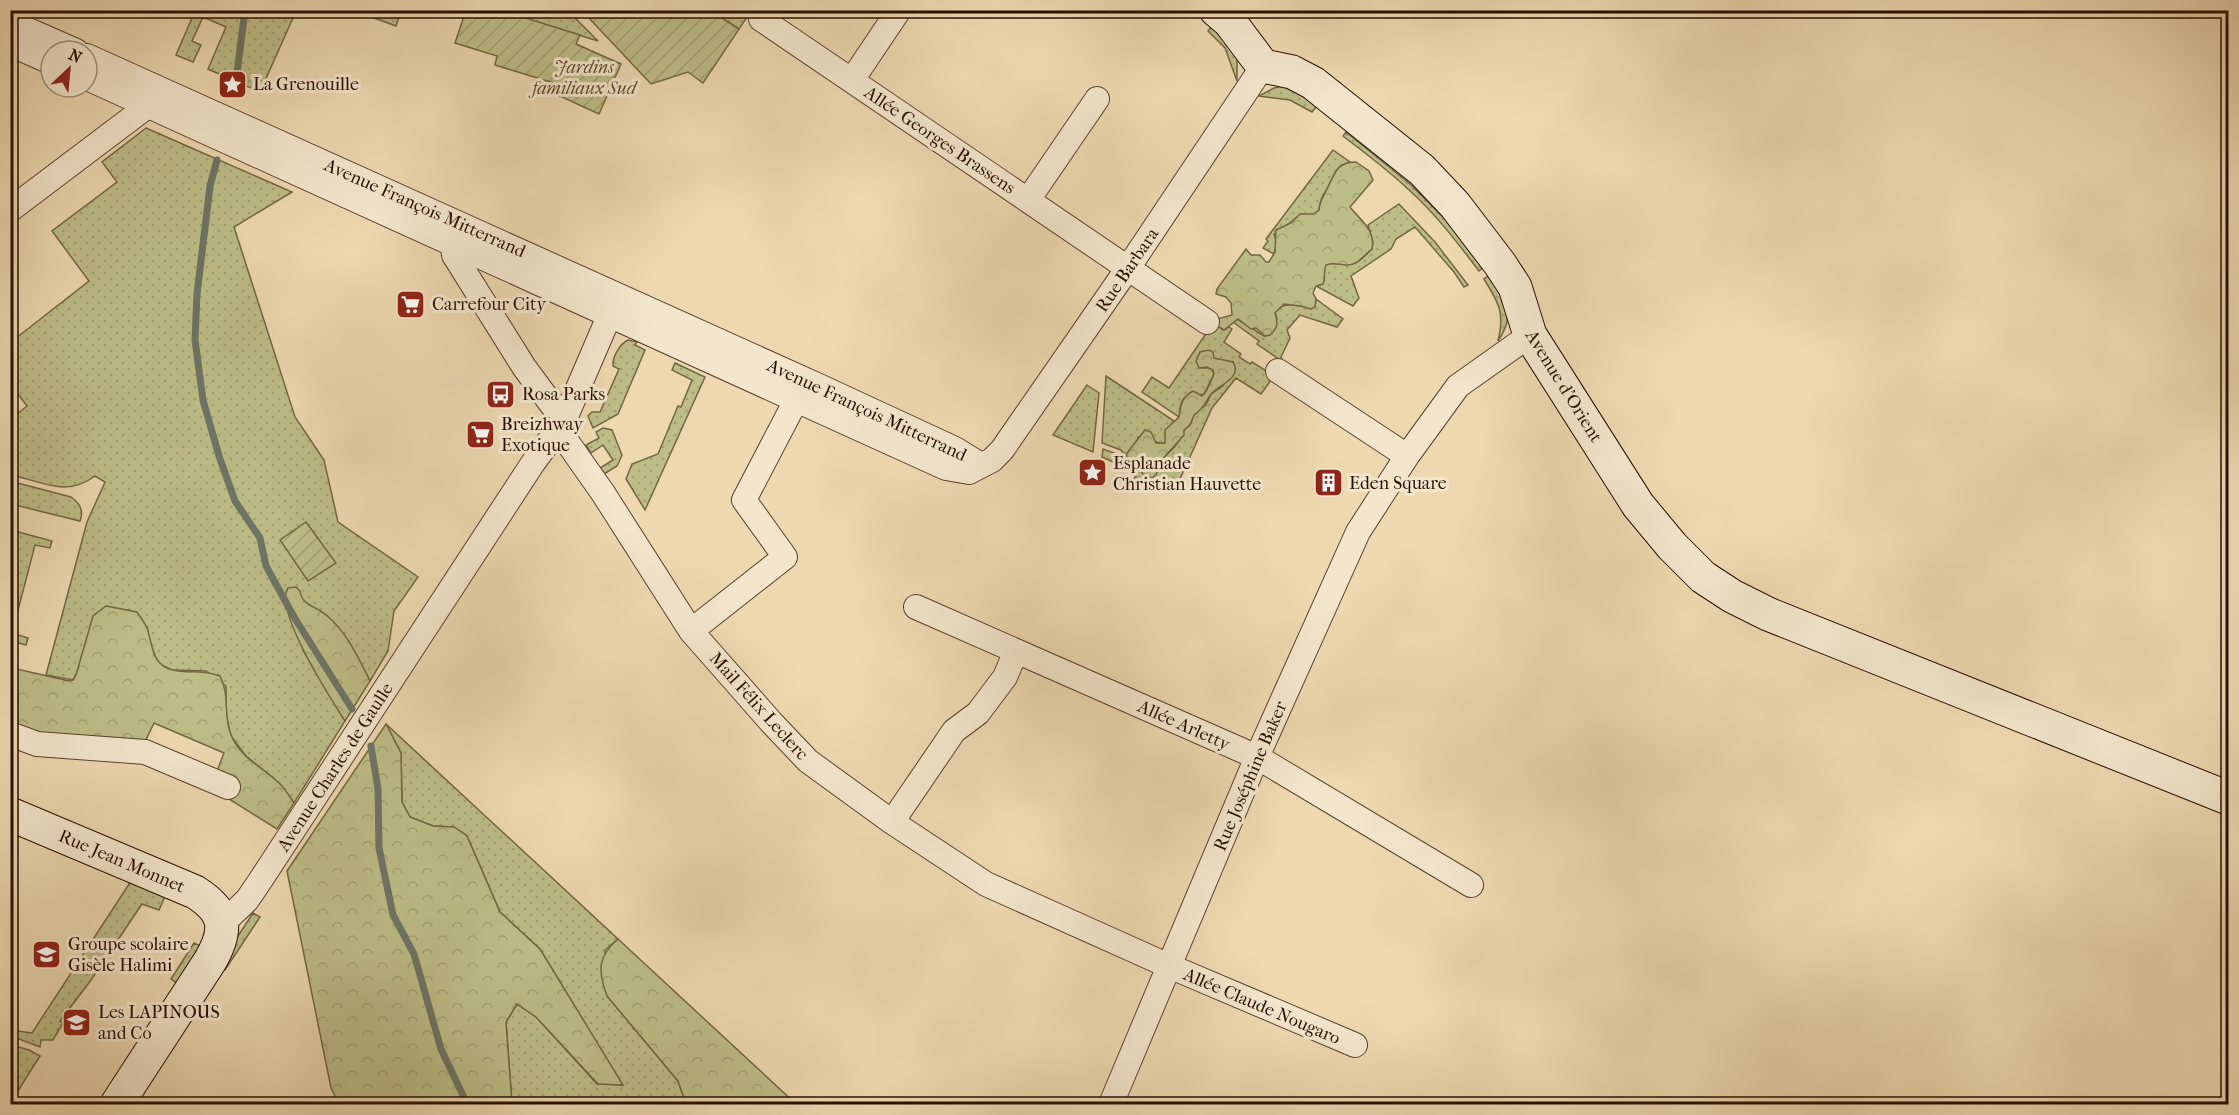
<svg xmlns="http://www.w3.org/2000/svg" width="2239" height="1115" font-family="'IM FELL French Canon',serif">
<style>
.grass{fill:url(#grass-dots);stroke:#726644;stroke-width:1.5}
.forest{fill:url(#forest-crowns);stroke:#726644;stroke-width:1.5}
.garden{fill:url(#garden-furrows);stroke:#726644;stroke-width:1.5}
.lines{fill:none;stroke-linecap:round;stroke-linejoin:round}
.stream{stroke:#6c7565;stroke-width:7}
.street-casing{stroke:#59402c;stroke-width:26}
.secondary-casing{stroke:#280e00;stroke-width:35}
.street{stroke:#f3e6cc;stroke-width:24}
.secondary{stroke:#f3e6cc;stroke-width:33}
.labels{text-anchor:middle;stroke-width:6;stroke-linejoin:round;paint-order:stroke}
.park-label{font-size:18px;font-style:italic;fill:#5c4b2f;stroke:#f3e6cc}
.poi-label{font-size:18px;fill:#280e00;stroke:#f3e6cc;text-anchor:start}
.street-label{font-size:18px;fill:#280e00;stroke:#f3e6cc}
</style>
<defs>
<pattern id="grass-dots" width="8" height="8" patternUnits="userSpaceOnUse" patternTransform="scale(1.5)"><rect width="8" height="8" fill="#bdbd87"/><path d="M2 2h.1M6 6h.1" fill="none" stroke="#a2a173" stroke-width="1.8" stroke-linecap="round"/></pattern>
<pattern id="forest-crowns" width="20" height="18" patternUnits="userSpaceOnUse" patternTransform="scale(1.5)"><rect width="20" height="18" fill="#bdbd87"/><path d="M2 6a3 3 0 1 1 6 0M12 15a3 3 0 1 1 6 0" fill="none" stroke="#a2a173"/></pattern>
<pattern id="garden-furrows" width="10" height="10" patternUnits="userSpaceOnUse" patternTransform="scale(1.5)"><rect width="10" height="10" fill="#bdbd87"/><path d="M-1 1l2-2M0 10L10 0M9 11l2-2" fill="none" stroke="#a2a173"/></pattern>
</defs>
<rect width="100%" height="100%" fill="#edd8b0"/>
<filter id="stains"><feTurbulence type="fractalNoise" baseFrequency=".00333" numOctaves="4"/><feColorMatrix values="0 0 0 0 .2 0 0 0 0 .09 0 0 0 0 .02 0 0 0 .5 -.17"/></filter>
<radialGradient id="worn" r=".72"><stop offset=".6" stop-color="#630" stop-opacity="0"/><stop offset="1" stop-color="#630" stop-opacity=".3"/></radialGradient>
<!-- grass -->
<path class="grass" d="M195,11h101l-36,81 -52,-23 18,-42 -23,-10 -11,24 9,4 -8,17 -17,-7z
M355,11l46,-1v1l-5,15z
M520,11h48l30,30 -80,-25z
M711,11h40l-12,18z
M1216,21l21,37v23l-12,-33 -17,-17z
M1283,86l37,16 -8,10 -22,-12 -31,-4 15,-8z
M146,128l146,64 -58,35 61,190 29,43 14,62 80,55 -24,34 -6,40 -18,30c-12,-23 -23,-46 -42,-64 -8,-8 -20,-10 -27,-19l-11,17 14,37 41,69 -51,82 -14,-19 -34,-28 -15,-20 -5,-21v-29l-20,-15 -34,-1 -13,-6 -8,-17 -4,-20 -71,49 -3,4 -27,-5 41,-153 18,-40 -10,-6c-29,22 -53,5 -84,-1v-56l16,-13 -16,-21v-43l78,-61 -37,-50 65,-49 -15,-20z
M1346,132l64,52 79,79 -10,8c-22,-29 -44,-58 -71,-82 -20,-19 -43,-36 -65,-53z
M1333,150l17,12c-16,5 -15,12 -22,25 -5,9 -8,12 -9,23l-5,4 -17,3c-7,7 -15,10 -23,17l3,10 -3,10 -11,-6 5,-7 -2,-2z
M1399,204l36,38 33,43 -4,2 -10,-15 -39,-45 -19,12 -5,10 -40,27 8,22 -6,8 -37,-20 7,-2v-12l3,-8c9,-3 17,2 26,0 8,-1 14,-10 20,-15l1,-7 -5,-17z
M1494,272c10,28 23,42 4,69 7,-28 1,-38 -14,-62z
M1316,299l27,20 -6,8 -37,-12 -13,15 3,8 -9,19 2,5 -26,-18 2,-3 -26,-19 4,-3c10,6 18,11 27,17l6,-1 7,-16 -2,-6c9,-15 25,-4 40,-6z
M1214,322l9,8 6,-3 3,2 -8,13 17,12 -2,3 11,7 2,-2 22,14 -13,18 -25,-16 -24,30 -37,82 -25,-11 -6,12 -15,-4 11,-18 3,5c12,-9 39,-29 41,-44l6,-5 4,-11 12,-9 5,-11 12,-8 10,-24 -34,6h12l3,6 -10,20 -6,1 -3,-3c-16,7 -14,10 -16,25l-37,-25 10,-15 17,11z
M628,340l9,2 -2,3 10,5 -27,64 -25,14 -5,-12 4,-4h8l19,-43 -6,-3c-1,-9 7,-22 15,-26z
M675,363l30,14 -60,133 -19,-31 6,-15 26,-10 20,-48 3,1 11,-27 -20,-10z
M1106,376l68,45 -9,12 2,7 -4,4 -25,-7 -5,27h2l-4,6 -29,-13 1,-8 19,7 2,-2 -3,-4 -19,-7z
M1087,385l12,8 -6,59 -40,-17z
M603,428l9,2 10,25 -5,11 -13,8 -4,-6 13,-8 -10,-15 -12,8 -5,-8 13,-7 -3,-6z
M10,481l61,16c9,6 13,14 9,24l-69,-17z
M11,530l41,11 -2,7 -15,-3 -23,88 16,5 -2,7 -15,-4 -1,-90 4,-12 -3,-1z
M386,724l232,215 -13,11 2,46 71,85 8,23h-174l-6,-82 11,-18 19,13 61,67 25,1 -82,-136 -40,-37 -33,-76 -13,-9 -21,-1 -23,-9 -8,-15 -1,-49z
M133,878l34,14 -8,18 -17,-6 -51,76 -31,41 3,2 -10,17h-12l-1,7 -29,-11 -1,-6 22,3z
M253,913l7,4 -35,53 -6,-5z
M194,943l10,5 -23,38 -10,-7z
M11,1045l18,5 11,6 -29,46z"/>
<!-- forest -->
<path class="forest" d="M1356,162l13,9 4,9 -23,27c10,13 26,23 22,42 -8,6 -14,16 -25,16 -8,0 -13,-3 -21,0 -3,7 0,13 -3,19l-7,2 -3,7 3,6 -1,8 -4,2 -11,-3 -16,-2 -9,9c3,10 3,15 -5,22l-5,1 -9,-8 -5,1 -13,-10 -14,11 -9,-5 2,-6 15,-4 -1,-12 -5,-6 -10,-3 1,-5 29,-40 5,6h9l6,7h3l6,-10 1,-22 15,-7 9,-9h14l5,-4c1,-11 5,-14 9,-23 7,-14 9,-25 28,-25z
M1209,350l4,2 1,6 19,4c10,15 -13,23 -21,31 -7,8 -8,16 -18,22l-4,10 -6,5v5l-23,26 -5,14 -4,3 -9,-4 -8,-10 -6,1 -3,-3 1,-9 18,-23 6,2 5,11h9v-13l14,-13c2,-12 2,-19 14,-26l9,5c7,-6 8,-14 12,-22l-1,-4 -6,-3 -8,1 -3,-7 4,-9z
M296,587l4,4c2,15 16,15 26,24 21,17 32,42 44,66l-25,40c-14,-22 -72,-111 -57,-133z
M106,606l31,6c3,5 8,11 10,16 6,17 4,37 26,42 16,4 28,-1 47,6 10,18 3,39 11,59 9,23 33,33 49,49 5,5 10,13 14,19l-17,26 -48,-30 -12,-28 7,-18 -70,-30 -10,21 -107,-8 -26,-11 -1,-50 7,-6 52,12 4,-1 3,-5 17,-59z
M386,724l15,29 1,49 8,15 23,9 21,1 13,9 33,76 40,37 83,136 -25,-1 -62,-67 -19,-13 -11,18 6,82h-173l-8,-16 -44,-217z
M618,939l178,165h-110l-8,-23 -71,-85c-9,-25 -10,-39 11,-57z"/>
<!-- garden -->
<path class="garden" d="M466,10l54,1 -1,5 61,19 -4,9 45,20 -22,50 -46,-21 4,-9 -62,-19 2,-9 -42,-13z
M589,11h122l28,18 -36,54 -15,-11 -37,12 -65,-69z
M306,522l30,41 -28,18 -28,-41z"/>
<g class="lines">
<!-- stream -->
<path class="stream" d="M236,81l9,-71
M217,160l-7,26 -13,108 -2,46 8,60 16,56 16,45 25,37 6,28 28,51 58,92
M371,746l7,43 1,59 14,67 21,39 27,95 26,55"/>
<defs>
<path id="street" d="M761,19l446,303
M10,22l66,29
M10,44l41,18
M87,56l732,330 136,63 26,16
M87,78l859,390 23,4 23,-12 10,-10 126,-182 135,-202
M852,80l47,-70
M1028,200l69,-101
M10,210l131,-99 8,-21
M451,236l3,19 70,112 28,38 15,9
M608,292l2,22 -43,100 -9,15 45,64 88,138 80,91 37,39 84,61 94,62 183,82 186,79
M1278,371l129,85
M916,607l341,150 214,128
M691,631l94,-74 -41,-57 60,-115
M10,734l27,10 108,8 83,35
M892,822l62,-91 24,-18 27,-36 11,-26
M223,923l24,-23 13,-19 273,-418 25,-34
M1111,1104l146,-347 101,-225 49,-76 51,-70 72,-51"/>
<path id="secondary" d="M1216,10l14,12 33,44 29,6 21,11 109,87 33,35 45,59 15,23 15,48 108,170 34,41 31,31 29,19 36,18 460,184
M10,814l185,78c32,20 33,38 15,69l-93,143"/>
</defs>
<!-- street casing -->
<use href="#street" class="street-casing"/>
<!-- secondary casing -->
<use href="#secondary" class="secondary-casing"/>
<!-- street -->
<use href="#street" class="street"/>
<!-- secondary -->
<use href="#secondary" class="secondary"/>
</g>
<!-- icons -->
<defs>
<symbol id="sight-square" viewBox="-11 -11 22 22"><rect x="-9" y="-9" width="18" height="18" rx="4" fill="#8f2418" stroke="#f3e6cc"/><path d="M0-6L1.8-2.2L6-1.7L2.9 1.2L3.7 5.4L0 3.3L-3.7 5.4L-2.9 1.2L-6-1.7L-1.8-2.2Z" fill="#fff"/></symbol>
<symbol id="supermarket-square" viewBox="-11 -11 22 22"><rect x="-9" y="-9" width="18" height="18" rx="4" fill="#8f2418" stroke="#f3e6cc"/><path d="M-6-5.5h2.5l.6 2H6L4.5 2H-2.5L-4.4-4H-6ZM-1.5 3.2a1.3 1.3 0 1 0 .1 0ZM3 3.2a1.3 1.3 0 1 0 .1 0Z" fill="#fff"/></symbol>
<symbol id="bus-square" viewBox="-11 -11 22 22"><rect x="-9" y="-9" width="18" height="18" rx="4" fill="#8f2418" stroke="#f3e6cc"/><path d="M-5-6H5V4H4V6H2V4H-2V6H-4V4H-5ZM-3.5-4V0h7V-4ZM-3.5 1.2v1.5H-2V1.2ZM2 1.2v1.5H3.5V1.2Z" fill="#fff"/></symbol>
<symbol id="building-square" viewBox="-11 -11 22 22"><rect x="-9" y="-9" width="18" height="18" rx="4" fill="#8f2418" stroke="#f3e6cc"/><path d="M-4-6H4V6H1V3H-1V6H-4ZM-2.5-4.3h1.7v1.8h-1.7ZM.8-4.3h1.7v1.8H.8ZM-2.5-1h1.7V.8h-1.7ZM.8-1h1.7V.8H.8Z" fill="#fff"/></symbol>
<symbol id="school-square" viewBox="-11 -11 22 22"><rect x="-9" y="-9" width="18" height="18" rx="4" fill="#8f2418" stroke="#f3e6cc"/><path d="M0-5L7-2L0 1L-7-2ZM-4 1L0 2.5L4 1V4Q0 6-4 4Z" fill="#fff"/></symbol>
</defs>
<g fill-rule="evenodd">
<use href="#sight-square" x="216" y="68" width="33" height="33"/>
<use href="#supermarket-square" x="394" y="288" width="33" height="33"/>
<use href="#bus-square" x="484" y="378" width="33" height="33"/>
<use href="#supermarket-square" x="464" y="418" width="33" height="33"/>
<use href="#sight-square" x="1076" y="456" width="33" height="33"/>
<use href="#building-square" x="1312" y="466" width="33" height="33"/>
<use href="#school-square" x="30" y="938" width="33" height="33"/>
<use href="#school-square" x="60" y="1006" width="33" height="33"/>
</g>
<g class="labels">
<!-- park labels -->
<g class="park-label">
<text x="584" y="73">Jardins<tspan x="584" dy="21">familiaux Sud</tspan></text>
</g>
<!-- poi labels -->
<g class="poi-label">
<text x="253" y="90">La Grenouille</text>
<text x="432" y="310">Carrefour City</text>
<text x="522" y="400">Rosa Parks</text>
<text x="501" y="430">Breizhway<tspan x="501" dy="21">Exotique</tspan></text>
<text x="1113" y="469">Esplanade<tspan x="1113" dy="21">Christian Hauvette</tspan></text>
<text x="1349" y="489">Eden Square</text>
<text x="68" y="950">Groupe scolaire<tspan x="68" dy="21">Gisèle Halimi</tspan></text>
<text x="98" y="1018">Les LAPINOUS<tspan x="98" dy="21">and Co</tspan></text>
</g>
<!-- street labels -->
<g class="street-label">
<text transform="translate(940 140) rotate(34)" y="6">Allée Georges Brassens</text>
<text transform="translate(425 208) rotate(24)" y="6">Avenue François Mitterrand</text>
<text transform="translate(1127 270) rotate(-56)" y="6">Rue Barbara</text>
<text transform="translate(1564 386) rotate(58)" y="6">Avenue d'Orient</text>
<text transform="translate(867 410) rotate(25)" y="6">Avenue François Mitterrand</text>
<text transform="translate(759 706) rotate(48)" y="6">Mail Félix Leclerc</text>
<text transform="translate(1184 725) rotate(24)" y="6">Allée Arletty</text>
<text transform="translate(335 767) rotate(-57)" y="6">Avenue Charles de Gaulle</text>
<text transform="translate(1250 776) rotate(-67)" y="6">Rue Joséphine Baker</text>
<text transform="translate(122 861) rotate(23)" y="6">Rue Jean Monnet</text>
<text transform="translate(1262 1006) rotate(23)" y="6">Allée Claude Nougaro</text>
</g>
</g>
<!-- margin -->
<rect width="2239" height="1115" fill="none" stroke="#edd8b0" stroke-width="36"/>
<rect x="12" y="12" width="2215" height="1091" fill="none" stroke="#280e00" stroke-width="3"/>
<rect x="18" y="18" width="2203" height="1079" fill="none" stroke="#280e00" stroke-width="1.5"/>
<!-- north arrow -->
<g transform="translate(69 69) rotate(26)"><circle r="28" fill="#f3e6cc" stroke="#a2907a" stroke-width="1.5"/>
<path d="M0-4.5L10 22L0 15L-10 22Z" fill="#8f2418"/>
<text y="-9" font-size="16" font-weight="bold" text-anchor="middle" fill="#280e00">N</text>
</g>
<rect width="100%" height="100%" filter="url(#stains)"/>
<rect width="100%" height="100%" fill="url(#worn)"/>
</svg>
